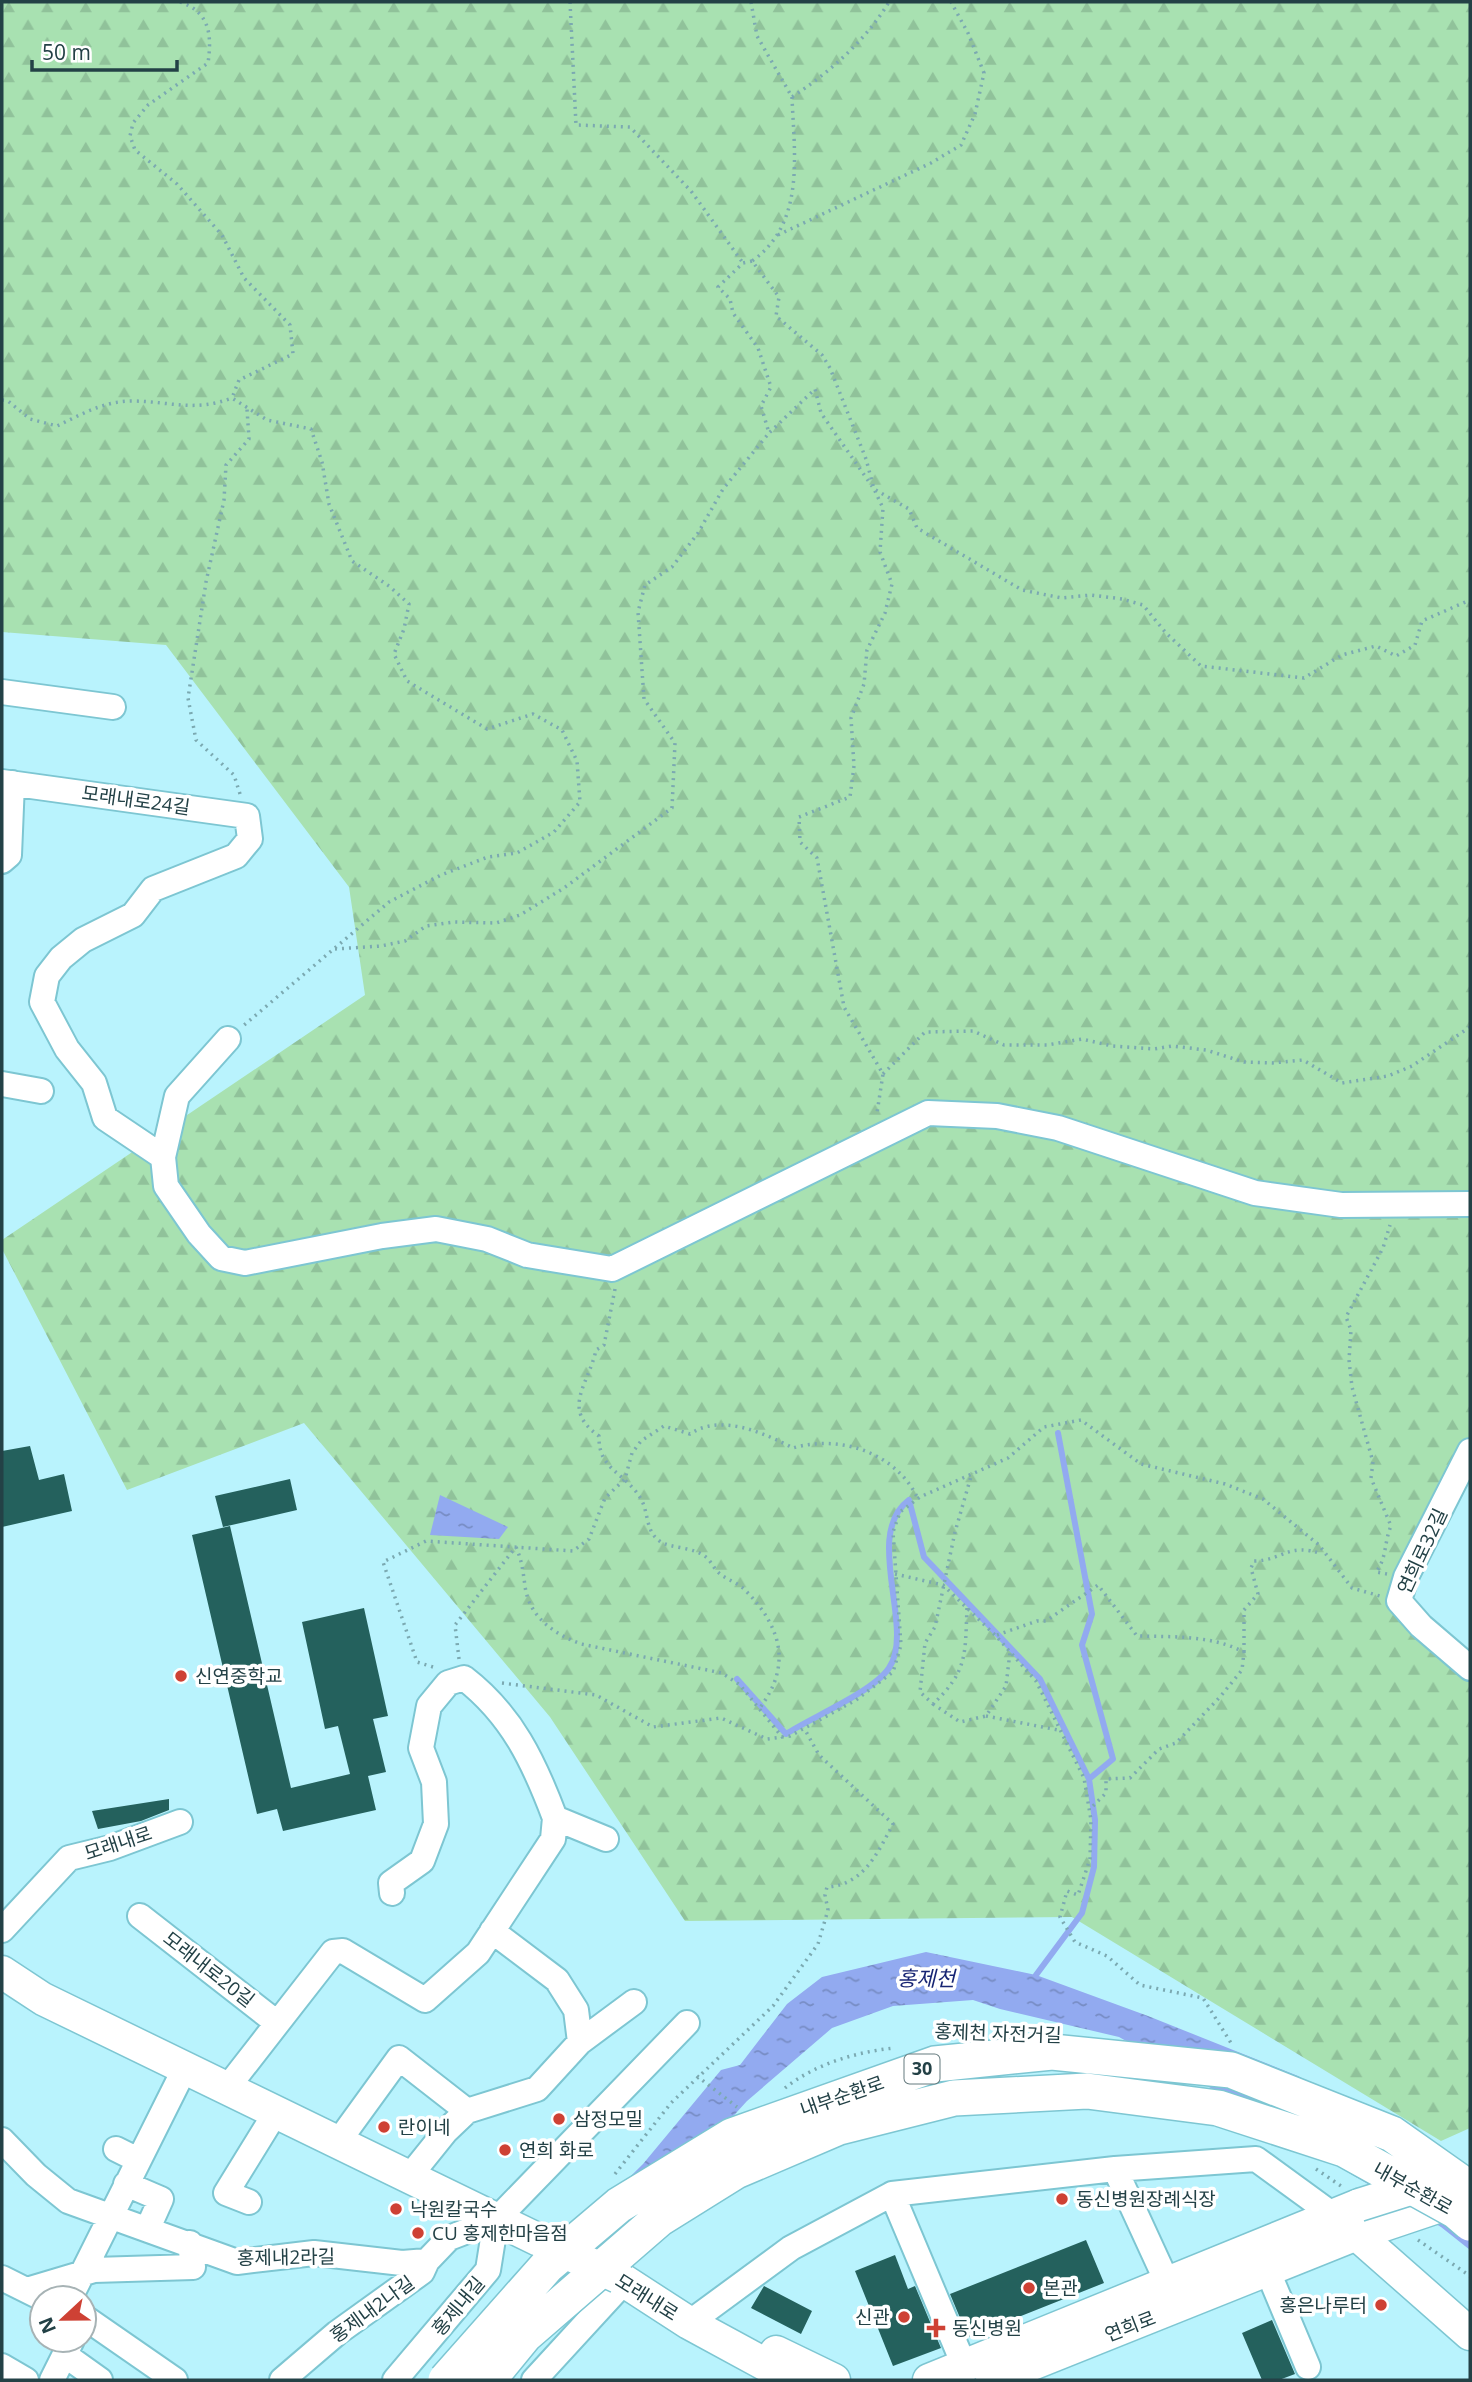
<svg xmlns="http://www.w3.org/2000/svg" width="1472" height="2382" font-family="'Open Sans','Noto Sans KR',sans-serif">
<style>
.forest{fill:url(#forest-firs)}
.water{fill:url(#water-ripples)}
.lines{fill:none;stroke-linecap:round;stroke-linejoin:round}
.stream{stroke:#92aaf0;stroke-width:6}
.building{fill:#24615d}
.minor-casing{stroke:#7dc6d2;stroke-width:28}
.major-casing{stroke:#7dc6d2;stroke-width:35}
.path{stroke:#7ba9b1;stroke-width:3.5;stroke-dasharray:2 5;stroke-linecap:butt}
.minor{stroke:#fff;stroke-width:24}
.major{stroke:#fff;stroke-width:32}
.major-bridge-casing{stroke:#7dc6d2;stroke-width:35;stroke-linecap:butt}
.highway-bridge-casing{stroke:#7dc6d2;stroke-width:38;stroke-linecap:butt}
.major-bridge{stroke:#fff;stroke-width:32}
.highway-bridge{stroke:#fff;stroke-width:35}
.poi-dot{fill:#ce4134;stroke:#fff;stroke-width:2.5}
.labels{text-anchor:middle;stroke-width:7;stroke-linejoin:round;paint-order:stroke}
.shield{fill:#fff;stroke:#657a7e;stroke-width:2}
.shield-label{font-size:18px;font-weight:bold;fill:#234146}
.street-label{font-size:19px;fill:#234146;stroke:#fff}
.poi-label{font-size:19px;fill:#234146;stroke:#fff;text-anchor:start}
.water-label{font-size:21px;font-style:italic;fill:#172573;stroke:#fff}
</style>
<defs>
<pattern id="forest-firs" width="22" height="20" patternUnits="userSpaceOnUse" patternTransform="scale(1.75)"><rect width="22" height="20" fill="#a8e1b1"/><path d="M5 1l3.5 6h-7zM16 11l3.5 6h-7z" fill="#90c29a"/></pattern>
<pattern id="water-ripples" width="26" height="14" patternUnits="userSpaceOnUse" patternTransform="scale(1.75)"><rect width="26" height="14" fill="#92aaf0"/><path d="M2 4q2-2 4 0t4 0M15 11q2-2 4 0t4 0" fill="none" stroke="#778cc4"/></pattern>
</defs>
<rect width="100%" height="100%" fill="#b9f3fd"/>
<!-- forest -->
<path class="forest" d="M2,2h1468v1446l-71,153 71,67v460l-29,13 -369,-224 -387,4 -135,-204 -246,-294 -177,67 -125,-241v-9l363,-245 -16,-108 -183,-242 -164,-13z"/>
<!-- water -->
<path class="water" d="M440,1495l68,32 -9,12 -69,-4z
M926,1952l110,23 112,41 150,60 172,98v76l-29,-23 -136,-80 -44,-31 -142,-79 -119,-28 -27,-9 -80,6 -61,22 -85,73 -254,279h-54l122,-135 82,-81 78,-94 19,-5 47,-61 35,-27z"/>
<g class="lines">
<!-- stream -->
<path class="stream" d="M1058,1433l34,181 -10,31 31,114 -24,20
M737,1679l49,55c26,-17 87,-42 103,-66 27,-40 -27,-133 20,-168l15,57 116,122 49,100 6,41 -1,47 -12,46 -46,62"/>
</g>
<!-- building -->
<path class="building" d="M30,1446l9,34 25,-6 8,37 -70,16v-76z
M290,1479l7,31 -74,17 -8,-31z
M230,1526l61,262 59,-14 -12,-48 -13,3 -23,-107 62,-14 24,108 -15,3 13,53 -18,4 8,34 -93,21 -6,-22 -20,5 -65,-279z
M169,1799v11l-28,11 -43,8 -6,-18z
M1086,2240l18,43 -136,54 -18,-43z
M895,2255l13,34 7,-3 26,62 -48,18 -38,-95z
M764,2286l48,25 -11,23 -50,-26z
M1272,2320l23,54 -16,6h-17l-20,-47z"/>
<g class="lines">
<defs>
<path id="minor" d="M2,692l111,15
M2,782l245,34 3,23 -14,17 -83,33 -20,26 -50,25 -22,18 -14,18 -5,26 25,47 27,34 11,35 58,39
M2,861l7,-6 3,-72
M228,1039l-51,57 -14,61 3,29 33,48 22,24 24,5 137,-27 54,-7 51,10 40,16 85,14 316,-156 69,3 61,12 197,65 86,12 129,-1
M2,1084l39,7
M1470,1451l-64,126 -7,24 22,25 49,42
M392,1893l-1,-10 31,-22 14,-37 -2,-42 -13,-34 8,-42 19,-23 16,-5c48,37 70,84 91,140l51,21
M140,1916l137,107
M2,1930l67,-72 41,-10 70,-26
M580,2042l54,-40
M227,2088l106,-136 10,-1 82,49 53,-47 75,-114 2,-21
M2,2140l34,35 32,26 169,61 77,-9 88,10 25,-2
M338,2142l61,-84 68,53
M116,2149l22,11
M1115,2169l52,113
M409,2177l37,-46 21,-20 70,-22 43,-47 -4,-32 -19,-30 -65,-49
M126,2184l35,15 -13,29
M892,2194l72,171
M249,2202l-23,-9 50,-81
M1261,2255l47,112
M2,2278l40,20
M27,2290l67,-20 99,-3 -3,-24
M70,2298l115,-230
M84,2317l91,63
M689,2323l102,-75 101,-54 223,-25 141,-10 77,56
M65,2355l35,25
M2,2366l24,14
M52,2380l20,-40
M282,2380l55,-47 85,-61 5,-11 22,-23 47,-18 191,-197
M395,2380l93,-110 8,-50
M534,2380l91,-99"/>
<path id="major" d="M2,1972l41,27 498,242
M1345,2224l125,110
M618,2277l71,46 105,57
M776,2352l58,28
M929,2380l430,-175
M992,2380l365,-146 104,-35"/>
</defs>
<!-- minor casing -->
<use href="#minor" class="minor-casing"/>
<!-- major casing -->
<use href="#major" class="major-casing"/>
<!-- path -->
<path class="path" d="M180,2c30,10 32,33 28,61l-60,42 -15,18 -3,13 5,14 42,34 45,51 22,43 46,47 3,29 -54,26 -7,18
M570,2l6,123 54,2 61,64 52,72
M751,2l6,34 35,61c38,-25 74,-57 97,-95
M792,97c2,57 14,126 -40,164l27,36 -3,19 46,39 8,13 36,91 8,30 9,19 -3,44 12,32 -7,29 -18,37 -3,34 -13,34 3,48 -4,31 -51,20 1,25 17,16 27,149 39,67 -6,39
M778,235l153,-72 30,-18 14,-31 9,-41 -16,-40 -17,-31
M752,261l-9,2 -25,24 12,12 3,14 25,35 13,39 -10,19 8,27 46,-44 6,24 53,76 35,20 8,19 105,62 40,8 29,-3 31,4 21,6 23,28 35,33 103,12 38,-23 34,-9 20,10 19,-11 7,-24 48,-21
M2,400l6,1 22,18 27,7c25,-12 49,-26 78,-25 37,1 60,11 97,-3l35,22 44,9 11,33 7,42 23,57 37,25 20,18 -5,25 -10,25 13,27 80,48 46,-15 29,16 15,31 3,41 -26,30 -37,21 -29,4 -47,18 -52,27 -146,124
M240,794l-6,-19 -38,-35 -8,-42 18,-116 18,-82 2,-35 23,-26 -2,-30
M335,949l46,-3 24,-5 21,-15 27,-4 43,1 24,-8 44,-27 108,-80 3,-65 -31,-44 -6,-87 7,-27 27,-18 26,-34 25,-44 46,-56
M883,1074l42,-42 48,-1 31,14h43l35,-6 30,7 42,3 18,-3 34,4 38,12 28,1 31,-3 39,23 46,-7 24,-10 58,-39
M615,1289l-11,56 -8,5c-7,34 -36,59 3,86 -1,34 26,36 42,63 8,14 4,33 20,43 9,6 33,5 45,15 5,4 8,12 13,16 8,7 20,10 27,18 36,37 46,75 13,118
M516,1547c6,14 7,24 9,39 4,31 29,48 56,58l141,29 18,12 43,53
M895,1574l48,11 53,51 40,45 48,97 7,42 -1,39 -12,36 -11,-4 -7,26 15,25 32,14 33,29 63,13 28,45
M1387,1574l-11,-2c11,-14 8,-30 15,-46l-20,-48 2,-16 -21,-75 -3,-27 2,-30 -5,-13 37,-69 7,-23
M967,1608c-2,46 1,63 -34,96l-13,-12 5,-49 10,-16 20,-95 17,-59
M997,1635l40,-14h9l52,-36 39,51c37,1 74,-1 107,16l-2,18 -22,27 -44,46 -17,6 -29,29 -24,1v14l-16,16
M1244,1652v-42l14,-16 -7,-26 3,-7c31,-1 34,-19 68,-7
M459,1659l-4,-34 60,-77
M433,1667l-16,-5 -34,-100 43,-21 147,10 16,-12 16,-41 20,-19 7,-26 9,-12 23,-15 26,8c31,-21 74,-1 103,14 47,-14 104,5 125,51
M502,1683l94,12 57,32 68,-9 46,21 23,-3 66,-36 37,-28 8,-27 -8,-113 7,-20 20,-15 88,-39 36,-31 37,-7 60,44 84,20 38,15 56,46 33,43 28,8
M933,1704l27,18 26,-6 20,-30 4,-34
M986,1716l72,14
M697,2076l40,31
M785,2088c30,-24 71,-36 109,-40
M1316,2169l25,17
M615,2174l56,-71 102,-97 45,-62 10,-34 -3,-15 2,-8c37,-2 51,-35 66,-63l-74,-69 -15,-27
M1418,2240l52,36"/>
<!-- minor -->
<use href="#minor" class="minor"/>
<!-- major -->
<use href="#major" class="major"/>
<defs>
<path id="major-bridge" d="M1359,2205l73,-23
M541,2241l77,36"/>
<path id="highway-bridge" d="M446,2380l101,-114 72,-61 113,-69 203,-72 117,-12 179,18 161,64 78,55
M488,2380l37,-45 134,-116 77,-48 103,-44 115,-29 133,-7 131,17 126,41 112,62 14,12"/>
</defs>
<!-- major-bridge casing -->
<use href="#major-bridge" class="major-bridge-casing"/>
<!-- highway-bridge casing -->
<use href="#highway-bridge" class="highway-bridge-casing"/>
<!-- major-bridge -->
<use href="#major-bridge" class="major-bridge"/>
<!-- highway-bridge -->
<use href="#highway-bridge" class="highway-bridge"/>
</g>
<!-- markers -->
<g class="poi-dot">
<circle cx="181" cy="1676" r="7"/>
<circle cx="559" cy="2119" r="7"/>
<circle cx="384" cy="2127" r="7"/>
<circle cx="505" cy="2150" r="7"/>
<circle cx="1062" cy="2199" r="7"/>
<circle cx="396" cy="2209" r="7"/>
<circle cx="418" cy="2233" r="7"/>
<circle cx="1029" cy="2288" r="7"/>
<circle cx="1381" cy="2305" r="7"/>
<circle cx="904" cy="2317" r="7"/>
<path d="M932.5 2317.5h7v7h7v7h-7v7h-7v-7h-7v-7h7z"/>
</g>
<g class="labels">
<!-- shield labels -->
<rect class="shield" x="904.5" y="2054.5" width="35" height="29" rx="5"/>
<g class="shield-label">
<text x="922" y="2075">30</text>
</g>
<!-- street labels -->
<g class="street-label">
<text transform="translate(136 800) rotate(8)" y="7">모래내로24길</text>
<text transform="translate(1422 1551) rotate(-65)" y="7">연희로32길</text>
<text transform="translate(118 1843) rotate(-18)" y="7">모래내로</text>
<text transform="translate(209 1969) rotate(38)" y="7">모래내로20길</text>
<text transform="translate(998 2033) rotate(2)" y="7">홍제천 자전거길</text>
<text transform="translate(842 2096) rotate(-19)" y="7">내부순환로</text>
<text transform="translate(1413 2188) rotate(29)" y="7">내부순환로</text>
<text transform="translate(286 2257) rotate(-1)" y="7">홍제내2라길</text>
<text transform="translate(647 2297) rotate(32)" y="7">모래내로</text>
<text transform="translate(458 2306) rotate(-50)" y="7">홍제내길</text>
<text transform="translate(372 2309) rotate(-36)" y="7">홍제내2나길</text>
<text transform="translate(1130 2326) rotate(-21)" y="7">연희로</text>
</g>
<!-- poi labels -->
<g class="poi-label">
<text x="195" y="1683">신연중학교</text>
<text x="573" y="2126">삼정모밀</text>
<text x="398" y="2134">란이네</text>
<text x="519" y="2157">연희 화로</text>
<text x="1076" y="2206">동신병원장례식장</text>
<text x="410" y="2216">낙원칼국수</text>
<text x="432" y="2240">CU 홍제한마음점</text>
<text x="1043" y="2295">본관</text>
<text x="1367" y="2312" text-anchor="end">홍은나루터</text>
<text x="890" y="2324" text-anchor="end">신관</text>
<text x="952" y="2335">동신병원</text>
</g>
<!-- water labels -->
<g class="water-label">
<text x="926" y="1986">홍제천</text>
</g>
</g>
<!-- border -->
<rect width="1472" height="2382" fill="none" stroke="#234146" stroke-width="7"/>
<!-- north arrow -->
<g transform="translate(63 2319) rotate(248)"><circle r="33" fill="#ffffff" stroke="#a7b3b5" stroke-width="2"/>
<path d="M0-5L12 26L0 18L-12 26Z" fill="#ce4134"/>
<text y="-10" font-size="19" font-weight="bold" text-anchor="middle" fill="#234146">N</text>
</g>
<!-- scale -->
<path d="M32 60v10h145v-10" fill="none" stroke="#234146" stroke-width="3.5"/>
<text x="42" y="60" font-size="21" fill="#234146" stroke="#ffffff" stroke-width="5" paint-order="stroke">50 m</text>
</svg>
